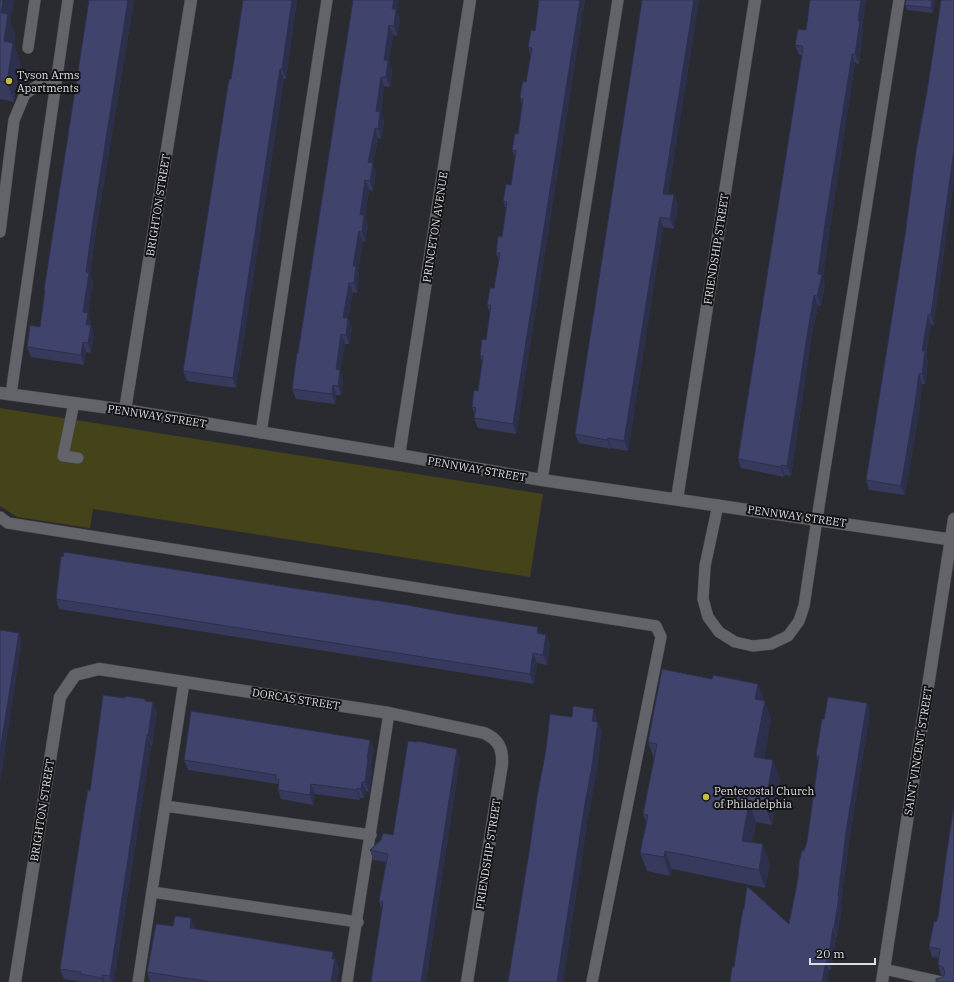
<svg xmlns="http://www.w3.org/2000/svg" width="954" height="982" font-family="'IBM Plex Serif',serif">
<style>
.green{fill:#444319}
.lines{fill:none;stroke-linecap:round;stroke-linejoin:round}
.lane-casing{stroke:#47484d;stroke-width:12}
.street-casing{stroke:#47484d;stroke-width:13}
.lane{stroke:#63646a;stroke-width:11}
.street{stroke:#63646a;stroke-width:12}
.wall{fill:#373a5d}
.shaded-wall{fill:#2d304c}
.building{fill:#40446c;stroke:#2d304c}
.poi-dot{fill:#c1be40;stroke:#131316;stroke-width:1.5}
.labels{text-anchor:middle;stroke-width:4;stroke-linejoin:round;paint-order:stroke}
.poi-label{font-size:11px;fill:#dddee2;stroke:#131316;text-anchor:start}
.street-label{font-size:11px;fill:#dddee2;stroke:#131316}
</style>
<rect width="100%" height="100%" fill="#2a2b30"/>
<!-- green -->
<path class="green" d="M0,408l543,86 -13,83 -437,-68 -3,19 -73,-11 -17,-11z"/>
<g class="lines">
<defs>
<path id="lane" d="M28,48l7,-48
M0,232l14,-112 11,-26 15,-10 16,1
M11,394l57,-394
M74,403l-11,53 15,2
M261,433l66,-433
M542,480l76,-480
M718,505l-13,61 -2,33 5,18 11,15 16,10 18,4 18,-2 17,-8 11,-15 5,-15 13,-87 82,-519
M0,517l8,6 648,103 5,11 -69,345
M165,806l206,29
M152,892l206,30
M884,969l58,13
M138,982l46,-300
M347,982l42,-269"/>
<path id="street" d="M0,393l125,17 274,45 143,25 412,60
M125,410l66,-410
M399,455l71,-455
M677,499l78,-499
M15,982l45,-285 15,-22 24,-6 290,44 95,20c14,6 19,15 18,31l-35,218
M882,982l72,-463"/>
</defs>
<!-- lane casing -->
<use href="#lane" class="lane-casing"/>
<!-- street casing -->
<use href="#street" class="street-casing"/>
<!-- lane -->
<use href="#lane" class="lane"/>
<!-- street -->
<use href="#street" class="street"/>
</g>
<!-- wall -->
<path class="wall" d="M0,0h14l-4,21 5,13 -1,10 6,19 -6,39 -14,-3z
M89,0h45l-38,231 -6,44 3,7 -5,31 3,10v3l3,9 -3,18 -5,-1 -2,13 -53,-8 -4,-10 13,-20 5,-34 -1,-3z
M297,0l-11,79h-2l-48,309 -49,-7 -4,-10 48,-292z
M353,0h46l-2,11 3,8 -3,17 -4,-1 -4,27 3,9 -2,16 -6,-1 -3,27 3,9 -3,17 -3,-1 -5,27 3,8 -3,18 -4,-1 -4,27 3,8 -3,17 -2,-1 -5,30 1,5 -2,17 -4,-1 -5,26 4,10 -3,16h-4l-5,27 3,8 -2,16h-5l-1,9 -39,-5 -4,-10z
M538,0h47l-69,434 -38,-6 -4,-10 1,-3 -3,-8 6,-16 4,-29 -2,-6 6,-16 4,-27 -3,-8 7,-17 5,-27 -3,-8 6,-16 4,-28 -3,-8 8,-16 4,-27 -3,-8 6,-16 4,-29 -2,-7 6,-16 5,-26 -3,-9 7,-16 4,-28z
M699,0l-31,194 6,1 4,10 -4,24 -11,-2 -35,224 -17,-3v1l-32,-6 -4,-9z
M810,0h56l-4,27 1,4 -4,33 -4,-1 -26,171 -6,43 2,7 -4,22 -3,-1 -7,35 -20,136 -6,-1 -1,2 -43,-9 -3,-9 64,-404h-3l-4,-10 11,-15z
M935,0l-2,13 -26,-3 -2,-5z
M905,235l29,90 -3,-1 -5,31 2,6 -3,23h-3l-3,29 -14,82 -36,-5 -3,-10z
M56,599l484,34 6,2 4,9 -3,21 -10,-2 -3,21 -475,-75z
M712,679l46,5 13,35 -7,39 16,20 -8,47 -16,-3 -4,20 18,21 -5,25 -93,-19 -2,7 -23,-5 -7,-18 6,-31 -3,-8 11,-55 -6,-17z
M125,698l20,1 1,2 11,11 -5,33h-1l-37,237h-30l-20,-3 -4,-10 30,-178z
M867,703l3,9 -21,129 -8,62 1,3 -5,31h-1l-5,33h-2l-2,12h-97l4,-15 55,-43 18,-83 11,-80 -2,-6 8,-36z
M374,749l-3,17 1,3 -3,23 -3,-1 -2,7h-4v2l-45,-6 -2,11 -32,-6 -3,-9v-6l-90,-14 -4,-10z
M460,759l-34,223h-55l11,-72 -3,-9 7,-39 -13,-2 -3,-10 23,-15z
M938,917l16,65 -11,-5 1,-1 -3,-1 -3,-10 1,-7 -7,-1 -3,-10z
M173,926l22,2v1l138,23 6,17 -2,13h-187l-3,-10z"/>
<!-- shaded-wall -->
<path class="shaded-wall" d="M3,0h11l-4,21 5,13 -1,10 6,19 -6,39 -7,-20 -6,-69z
M128,0h6l-38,231 -6,44 3,7 -5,31 3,10v3l3,9 -3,18 -3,-10 -2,-18 -3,-13 3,-40 7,-51z
M292,0h5l-11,79 -4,-10z
M394,0h5l-2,11 3,8 -3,17 -3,-10 -2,-17z
M580,0h5l-69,434 -3,-10z
M694,0h5l-32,203 -4,-9z
M861,0h5l-4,27 1,4 -4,33 -4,-10 3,-33z
M932,0h3l-2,13 -2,-5z
M389,25l4,10 -4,27 3,9 -2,16 -4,-10 -2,-17z
M852,54l3,9 -26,171 -6,43 2,7 -4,22 -4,-10 1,-22 7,-50z
M280,69l4,10 -48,309 -3,-10z
M381,77l3,9 -3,27 3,9 -3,17 -3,-10 -2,-18z
M375,128l3,10 -5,27 3,8 -3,18 -3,-10 -2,-19z
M954,150v32l-20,143 -3,-10z
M365,180l4,10 -4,27 3,8 -3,17 -3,-10 -2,-17z
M674,195l4,10 -4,24 -4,-10z
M660,217l3,10 -35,224 -4,-10z
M359,231l4,10 -5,30 1,5 -2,17 -3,-10 -1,-17z
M349,283l4,9 -5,26 4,10 -3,16 -3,-9 -3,-17z
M814,295l4,10 -7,35 -20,136 -4,-10 21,-136z
M928,315l3,9 -5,31 2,6 -3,23 -3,-10v-23z
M341,334l4,10 -5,27 3,8 -2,16 -3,-9 -2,-17z
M83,342l3,10 -2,13 -3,-10z
M919,374l3,10 -3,29 -14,82 -4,-9z
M333,385l3,10 -1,9 -3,-10z
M608,438l3,10v1l-4,-9z
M781,465l4,10 -1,2 -3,-10z
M538,627l3,9 -4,-3z
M19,633l3,9 -22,141v-32z
M546,635l4,9 -3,21 -4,-10z
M533,653l4,10 -3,21 -4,-10z
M758,684l13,35 -10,56 -7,-18 1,-58z
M153,702l4,10 -5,33 -4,-10z
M867,703l3,9 -21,129 -8,62 1,3 -5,31 -3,-9 12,-96z
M594,709l3,10 -1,12 -4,-10z
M598,722l4,10 -6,44 -7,37 -26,169h-6z
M147,735l4,10 -37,237h-2l-2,-6z
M370,740l4,9 -3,17 1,3 -3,23 -4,-10 2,-23z
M457,749l3,10 -34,223h-5z
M773,760l7,18 -8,47 -7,-19z
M362,782l4,9 -2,7 -3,-9z
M311,784l4,10 -2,11 -3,-10z
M357,788l3,10v2l-3,-10z
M749,803l7,19 -7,37 -7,-18z
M763,844l7,19 -5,25 -6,-18z
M665,851l7,18 -2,7 -6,-19z
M191,918l4,10 -2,10 -3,-10z
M833,928l3,9 -5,33 -3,-9z
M333,952l6,17 -2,13h-6l1,-23z
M826,961l3,9 -2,12h-5z
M102,975l3,7h-2l-1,-4z"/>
<!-- building -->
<path class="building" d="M0,0h3l-2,13 7,1 -4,27 9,2 -6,39 -7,-1z
M89,0h39l-35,221 -7,51 3,1 -6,39 5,1 -2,12h5l-3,18 -5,-1 -2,13 -54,-8 3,-22 10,2 5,-37h-1z
M243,0h49l-10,69h-2l-47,309 -50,-7 46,-292h2z
M353,0h41l-2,9h4l-2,17 -5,-1 -5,35 4,1 -2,16h-5l-5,34 4,1 -2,17 -3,-1 -7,34 5,1 -3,18 -5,-1 -5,35h4l-2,17 -3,-1 -6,35h3l-2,17h-5l-6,35h5l-2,17 -5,-1 -5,35 4,1 -2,16 -5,-1 -1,9 -40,-5 5,-36h1z
M539,0h41l-67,424 -39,-6 2,-10 -4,-1 2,-17 4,1 5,-35h-3l2,-17 4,1 5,-35h-4l3,-17h4l6,-35h-4l2,-17 4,1 5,-35 -4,-1 3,-17 5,1 5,-34 -4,-1 3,-17 3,1 5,-35 -3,-1 1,-8 2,-9 3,1 6,-34 -4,-1 3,-17 4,1z
M642,0h52l-31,194 11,1 -4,24 -10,-2 -36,224 -16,-3 -1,2 -32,-6z
M810,0h51l-3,21h2l-5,33h-3l-27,170 -7,50 4,1 -5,21 -3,-1 -6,35 -21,136 -6,-1v2l-43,-8 65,-411 -1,-2 -7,-1 3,-16 8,1z
M906,0h26l-1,8 -26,-3z
M941,0h13v150l-23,165h-3l-6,36h3l-3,23h-3l-4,29 -14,83 -35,-6 39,-245 11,-84 11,-60z
M64,552l229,36 114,17 49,9 82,13 -1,6 9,2 -3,20 -10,-2 -3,21 -474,-75 5,-43 2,1z
M0,630l19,3 -19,118z
M662,669l50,10 1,-4 45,9 -3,15 10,2 -11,56 19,3 -8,46 -16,-3 -7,38 21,3 -4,26 -94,-19 -1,6 -24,-4 8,-38 -5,-1 14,-70 -9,-2z
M103,695l22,3v-2l20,3v2l8,1 -5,33h-1l-37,241 -8,-1v3l-21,-4v-2l-21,-3 25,-163 3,-16 2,1z
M828,697l39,6 -21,129 -8,64h1l-5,32h-1l-5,33h-2l-4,21h-92l2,-15h2l6,-41 3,-17h1l3,-23 42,38 9,-46 1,-15 3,-13 2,1 3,-10 12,-85 -3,-1 6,-36h2z
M573,706l21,3 -2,12 6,1 -6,44 -7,38 -28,178h-49l22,-136 7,-49 9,-48 4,-35 22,3z
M191,711l179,29 -3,19h1l-3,23h-3l-1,7 -4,-1v2l-46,-6 -1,11 -32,-5 1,-11h-3v-4l-92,-15z
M408,741l9,1v-1l40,8 -36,233h-50l12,-80 -4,-1 9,-47 -18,-4 11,-10 2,-7 10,2z
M954,805v177h-18v-3l7,-2 2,-4 -2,-6 -5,-2 2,-16 -11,-2 5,-26 2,1 2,-5 9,-67z
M175,916l16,2 -1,10 143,24 -1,7h3l-4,23h-120l-64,-10 9,-48 17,2z"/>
<!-- markers -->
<g class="poi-dot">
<circle cx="9" cy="81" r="4"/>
<circle cx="706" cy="797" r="4"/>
</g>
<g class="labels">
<!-- poi labels -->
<g class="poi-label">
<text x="17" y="79">Tyson Arms<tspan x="17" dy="13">Apartments</tspan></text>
<text x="714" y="795">Pentecostal Church<tspan x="714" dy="13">of Philadelphia</tspan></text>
</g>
<!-- street labels -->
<g class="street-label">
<text transform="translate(158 205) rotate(-81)" y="4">BRIGHTON STREET</text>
<text transform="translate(435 227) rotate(-81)" y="4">PRINCETON AVENUE</text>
<text transform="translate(716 249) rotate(-81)" y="4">FRIENDSHIP STREET</text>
<text transform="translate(157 416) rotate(9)" y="4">PENNWAY STREET</text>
<text transform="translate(477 469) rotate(10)" y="4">PENNWAY STREET</text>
<text transform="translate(797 516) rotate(8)" y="4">PENNWAY STREET</text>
<text transform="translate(296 699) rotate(9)" y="4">DORCAS STREET</text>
<text transform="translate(918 751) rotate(-81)" y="4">SAINT VINCENT STREET</text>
<text transform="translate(42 810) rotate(-81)" y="4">BRIGHTON STREET</text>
<text transform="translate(488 854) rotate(-81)" y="4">FRIENDSHIP STREET</text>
</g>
</g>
<!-- scale -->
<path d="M810 958v6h65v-6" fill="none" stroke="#dddee2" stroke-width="2"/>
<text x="816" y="958" font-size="12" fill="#dddee2" stroke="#131316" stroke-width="3" paint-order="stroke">20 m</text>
</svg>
